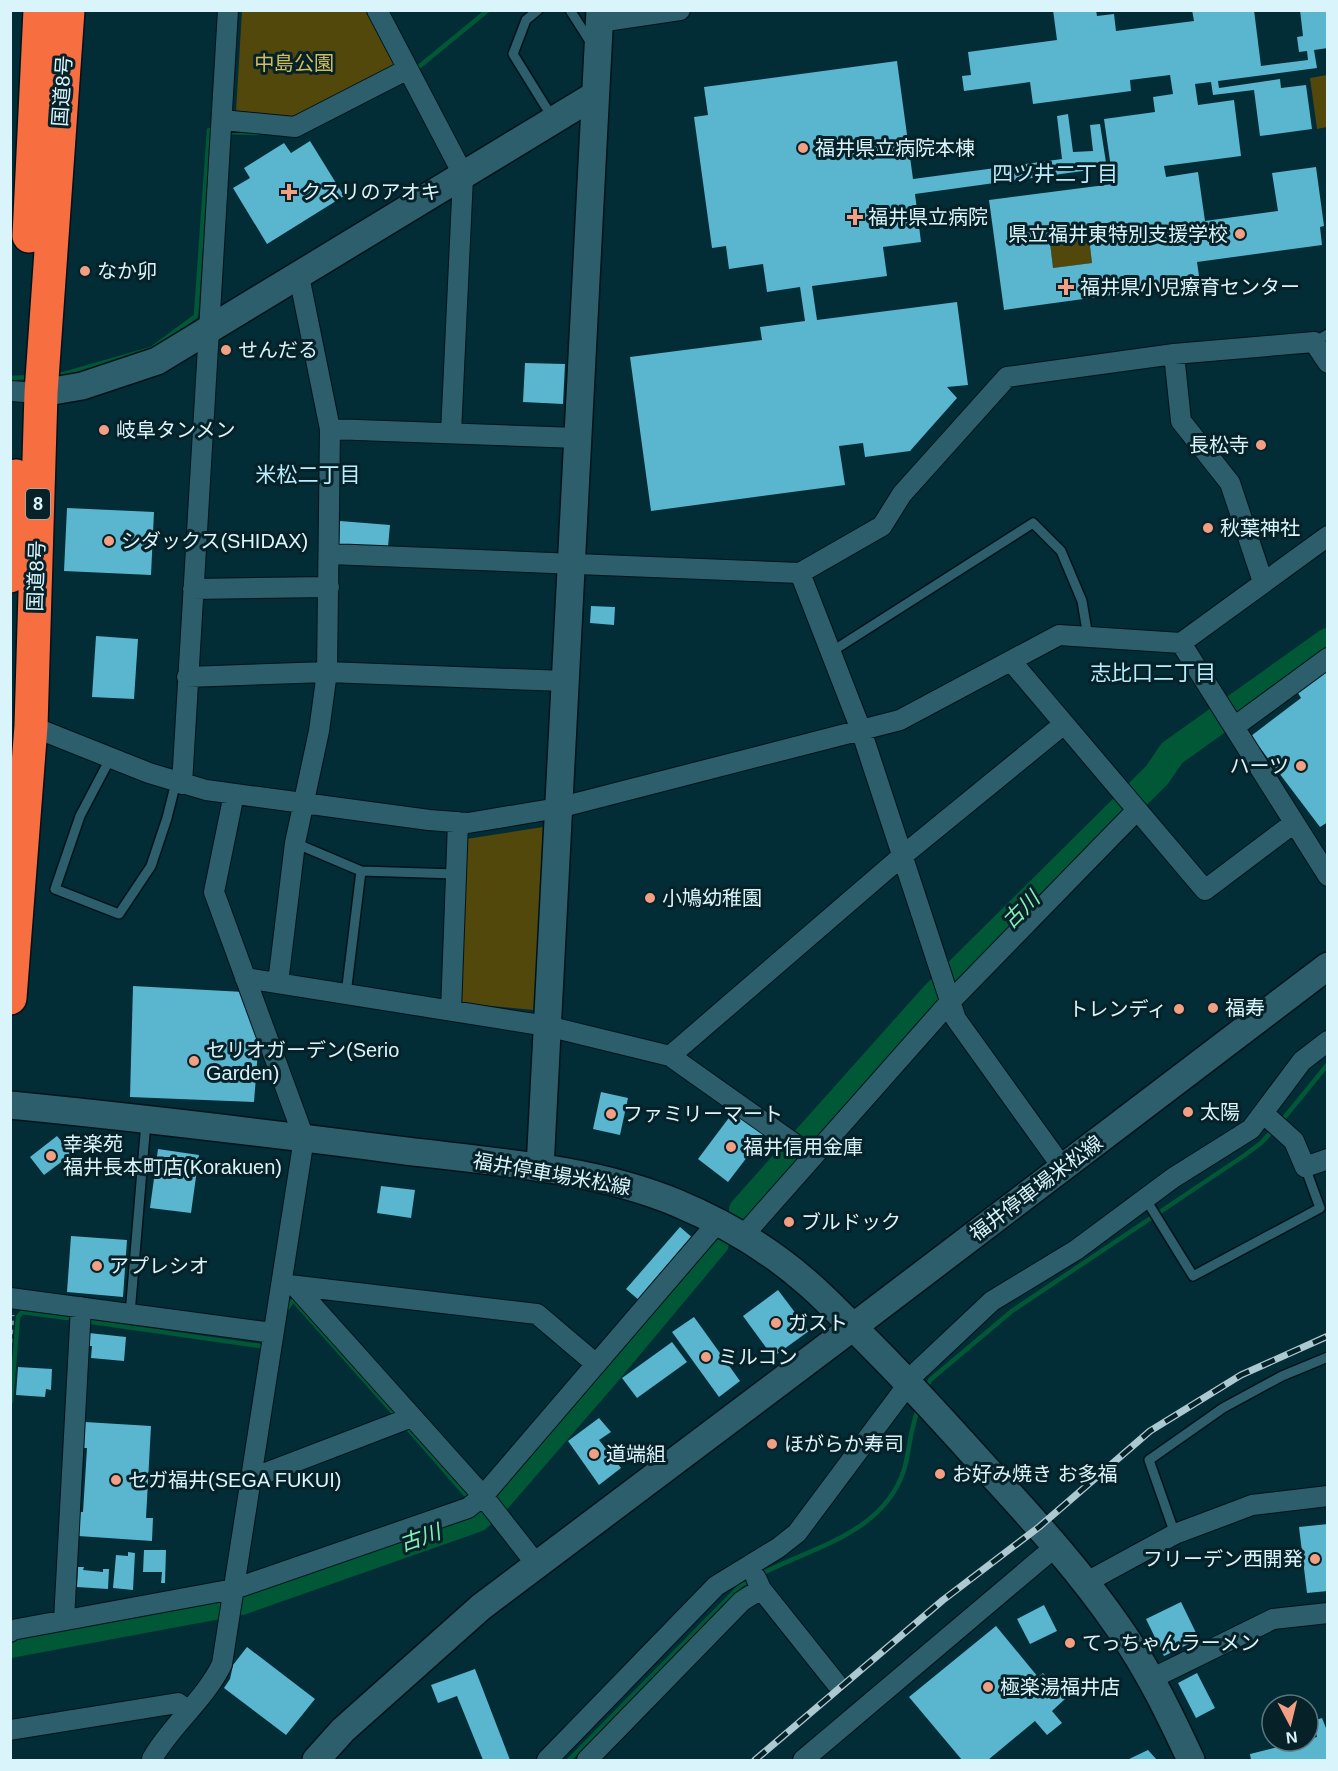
<svg xmlns="http://www.w3.org/2000/svg" width="1338" height="1771" font-family="Helvetica,'Noto Sans JP',sans-serif">
<style>
.green{fill:#53480b}
.lines{fill:none;stroke-linecap:round;stroke-linejoin:round}
.stream{stroke:#005836;stroke-width:4.5}
.river{stroke:#005836;stroke-width:28}
.building{fill:#5ab5cf;fill-rule:evenodd}
.lane-casing{stroke:#00131a;stroke-width:12}
.street-casing{stroke:#00131a;stroke-width:22}
.secondary-casing{stroke:#00131a;stroke-width:30}
.highway-casing{stroke:#00131a;stroke-width:36}
.path{stroke:#6d8f98;stroke-width:3;stroke-dasharray:4.5 4.5;stroke-linecap:butt}
.lane{stroke:#2c5e6c;stroke-width:9}
.street{stroke:#2c5e6c;stroke-width:20}
.secondary{stroke:#2c5e6c;stroke-width:27}
.highway{stroke:#f76e40;stroke-width:33}
.rail-casing{stroke:#acc9d2;stroke-width:7}
.rail{stroke:#062128;stroke-width:4.5;stroke-dasharray:14;stroke-linecap:butt}
.poi-dot{fill:#f39f84;stroke:#062128;stroke-width:2}
.labels{text-anchor:middle;stroke-width:6;stroke-linejoin:round;paint-order:stroke}
.shield{fill:#062128;stroke:#9ab5bc;stroke-width:1.5}
.shield-label{font-size:18px;font-weight:bold;fill:#daf4fc}
.park-label{font-size:20px;fill:#d3bf5a;stroke:#062128}
.street-label{font-size:20px;fill:#daf4fc;stroke:#062128}
.poi-label{font-size:20px;fill:#daf4fc;stroke:#062128;text-anchor:start}
.neighbourhood-label{font-size:21px;fill:#b9eeff;stroke:#062128}
.water-label{font-size:21px;font-style:italic;fill:#89efb7;stroke:#062128}
</style>
<rect width="100%" height="100%" fill="#022c36"/>
<!-- green -->
<path class="green" d="M242,11h126l31,58 -102,52 -61,-9z
M1327,75v52l-10,2 -7,-51z
M1088,229l4,34 -39,5 -4,-34z
M543,827l-9,183 -75,-7 7,-164z"/>
<g class="lines">
<!-- stream -->
<path class="stream" d="M415,70l73,-60
M227,132l31,1
M55,375l9,-1 87,-25 45,-33 13,-186 7,1
M10,378l22,-1
M1280,1123l48,-59
M284,1313l9,-13 105,118
M92,1322l168,24
M927,1388l3,-8 82,-69 233,-156 16,-12 13,-14
M11,1401l7,-84 4,-5 45,6
M404,1424l61,70
M759,1575c53,-28 124,-41 145,-105 6,-21 6,-42 15,-63
M569,1760l172,-175 11,-6"/>
<!-- river -->
<path class="river" d="M743,1210l191,-214 223,-221 15,-22 156,-111
M10,1644l231,-43 236,-83 17,-15 110,-127 111,-133"/>
</g>
<!-- building -->
<path class="building" d="M1053,10h43l1,6 17,-2 2,17 78,-10 -2,-11h62l7,56 47,-6 -1,-9 -8,1 -2,-15 6,-1 -3,-26h26l2,38 -14,2 3,18 -99,13 1,7 61,-9 1,9 25,-3 6,44 -52,7 -6,-46 -41,5 -2,-13 -16,2 3,21 36,-5 7,56 -77,10 2,11 32,-5 7,49 73,-10 -6,-38 44,-6 8,59 -4,1 2,18 -125,17 3,21 -196,27 -15,-110 124,-16 -1,-4 -10,1 -3,-18 -10,2 1,5 -175,24 6,48 -38,5 4,29 -75,10 5,34 140,-18 11,83 -21,2 10,11 -47,53 -45,6 -2,-14 -24,3 6,39 -194,26 -21,-154 132,-17 -2,-13 45,-6 -5,-34 -33,5 -4,-28 -34,5 -3,-23 -14,2 -18,-131 14,-2 -4,-28 193,-26 16,118 149,-20 -5,-43 11,-2 5,38 20,-1 -3,-26 10,-1 7,45 4,-1 -7,-49 51,-7 -2,-15 20,-3 -3,-19 -40,5 1,11 -98,13 -3,-22 -66,9 -2,-15 9,-1 -3,-23 89,-12zM1088,229l4,34 -39,5 -4,-34z
M310,141l34,55 -77,48 -34,-56 17,-10 -6,-10 40,-25 7,10z
M525,363l40,1 -2,40 -40,-2z
M67,508l87,4 -3,63 -87,-4z
M340,521l50,4 -2,22 -49,-3z
M591,606l24,1 -1,18 -24,-2z
M96,636l42,3 -4,60 -42,-2z
M1328,670v152l-8,5 -69,-91 50,-38 -3,-5z
M133,986l111,6 16,33 -6,77 -124,-5z
M601,1092l27,6 -8,37 -27,-6z
M734,1111l30,24 -36,47 -30,-23z
M57,1136l15,18 -28,21 -14,-18z
M158,1149l41,6 -8,58 -41,-5z
M381,1186l34,4 -4,28 -34,-5z
M680,1227l14,12 -54,62 -14,-12z
M71,1236l56,4 -4,57 -56,-5z
M778,1290l31,41 -36,26 -30,-41z
M694,1317l46,64 -21,16 -47,-65z
M89,1333l37,4 -2,24 -33,-3 1,-12h-4z
M672,1342l15,20 -50,36 -15,-20z
M18,1367l34,2 -1,21 -5,-1 -1,8 -29,-2z
M599,1418l12,14 -12,8 22,28 -22,17 -31,-44z
M85,1422l66,4 -5,92h7l-1,23 -74,-5 2,-24h3l4,-64h-4z
M1328,1524v67l-21,2 -8,-66z
M144,1550h22l-1,33h-4l1,-11h-19z
M128,1552l7,1 -2,37 -20,-2 3,-33 12,1z
M78,1567h6l-1,3 20,2v-3h6l-1,20 -31,-2z
M1181,1602l18,37 -35,17 -18,-37z
M1044,1605l13,26 -27,13 -13,-25z
M996,1626l42,51 5,-4 22,26 -13,12 10,12 -15,12 -12,-14 -47,39h-26l-53,-63z
M247,1647l68,52 -29,36 -62,-47 6,-9 3,-14z
M475,1669l35,91h-27l-26,-64 -19,7 -7,-18z
M1197,1673l18,35 -19,10 -18,-35z
M1322,1718l6,15v27h-77l-1,-6 67,-17 -4,-16z
M1148,1750l9,10h-30z"/>
<g class="lines">
<defs>
<path id="lane" d="M538,10l-12,10 -13,34 39,63
M570,10l21,33
M1314,342l14,-8
M831,652l202,-129 28,28 21,50 6,36
M111,757l-31,59 -25,73 64,25 32,-48 16,-48 9,-36
M295,843l66,28 95,3
M346,994l15,-123
M1145,1198l48,78 127,-68 -15,-41
M130,1314l16,-192
M1175,1534l-26,-74 74,-52 59,-32 46,-19"/>
<path id="street" d="M377,10l87,166
M599,22l81,-12
M222,120l73,7 113,-58
M1174,354l7,67 49,62 33,99
M10,391l31,2
M330,429l247,9
M451,433l12,-256
M330,554l470,19 82,-47 20,-32 105,-117 167,-23 140,-12 14,21
M800,573l61,157 95,289 107,149
M193,589l136,-2
M1181,643l147,233
M1011,661l194,229 89,-67
M187,677l140,-5 237,9
M31,726l118,47 57,17 223,30 39,3 90,-15 342,-88 159,-85 122,8 147,-107
M1234,727l94,-69
M182,784l46,-774
M245,978l302,48 123,30 143,101
M278,983l17,-140 24,-112 8,-59 3,-243 -31,-153
M451,1011l7,-189
M670,1056l231,-199 163,-133
M1263,1113l31,28 11,26 23,-8
M742,1237l207,-234 188,-193
M289,1285l248,29 59,50
M295,1286l188,210 54,69
M10,1298l263,35
M907,1381l85,-80 84,-51 97,-72 78,-49 51,-68 26,-20
M250,1479l162,-62
M756,1578l5,11 75,94
M1085,1583l90,-49 77,-29 76,-9
M64,1620l17,-313
M10,1632l2,-2 222,-41 234,-81 15,-12 235,-274
M1151,1679l122,-60 55,-6
M10,1730l168,-27 10,8
M152,1759c19,-34 53,-59 70,-95l82,-526 -90,-246 20,-98
M547,1760l169,-174 62,-38 19,-15 112,-150
M587,1760l155,-159 19,-12
M803,1760l252,-213"/>
<path id="secondary" d="M41,393l41,-7 75,-25 438,-266
M10,1105c133,13 264,29 396,46 91,11 186,17 271,52 45,19 90,45 127,77 17,14 33,31 49,47l475,-361
M540,1168l60,-1158
M316,1760l27,-30 138,-123 372,-280c49,48 95,99 141,150 44,48 88,97 125,151 29,41 51,87 72,132"/>
<path id="highway" d="M29,236l11,-226
M10,576l6,-100
M10,998l21,-272 10,-333 27,-383"/>
</defs>
<!-- lane casing -->
<use href="#lane" class="lane-casing"/>
<!-- street casing -->
<use href="#street" class="street-casing"/>
<!-- secondary casing -->
<use href="#secondary" class="secondary-casing"/>
<!-- highway casing -->
<use href="#highway" class="highway-casing"/>
<!-- path -->
<path class="path" d="M10,1352l3,-37"/>
<!-- lane -->
<use href="#lane" class="lane"/>
<!-- street -->
<use href="#street" class="street"/>
<!-- secondary -->
<use href="#secondary" class="secondary"/>
<!-- highway -->
<use href="#highway" class="highway"/>
<defs>
<path id="rail" d="M755,1760l188,-160 96,-73 111,-96 91,-56 87,-39"/>
</defs>
<!-- rail casing -->
<use href="#rail" class="rail-casing"/>
<!-- rail -->
<use href="#rail" class="rail"/>
</g>
<!-- markers -->
<g class="poi-dot">
<circle cx="803" cy="148" r="6"/>
<path d="M286 183h6v6h6v6h-6v6h-6v-6h-6v-6h6z"/>
<path d="M852 208h6v6h6v6h-6v6h-6v-6h-6v-6h6z"/>
<circle cx="1240" cy="234" r="6"/>
<circle cx="85" cy="271" r="6"/>
<path d="M1063 278h6v6h6v6h-6v6h-6v-6h-6v-6h6z"/>
<circle cx="226" cy="350" r="6"/>
<circle cx="104" cy="430" r="6"/>
<circle cx="1261" cy="445" r="6"/>
<circle cx="1208" cy="528" r="6"/>
<circle cx="109" cy="541" r="6"/>
<circle cx="1301" cy="766" r="6"/>
<circle cx="650" cy="898" r="6"/>
<circle cx="1213" cy="1008" r="6"/>
<circle cx="1179" cy="1009" r="6"/>
<circle cx="194" cy="1061" r="6"/>
<circle cx="1188" cy="1112" r="6"/>
<circle cx="611" cy="1114" r="6"/>
<circle cx="731" cy="1147" r="6"/>
<circle cx="51" cy="1156" r="6"/>
<circle cx="789" cy="1222" r="6"/>
<circle cx="97" cy="1266" r="6"/>
<circle cx="776" cy="1323" r="6"/>
<circle cx="706" cy="1357" r="6"/>
<circle cx="772" cy="1444" r="6"/>
<circle cx="594" cy="1454" r="6"/>
<circle cx="940" cy="1474" r="6"/>
<circle cx="116" cy="1480" r="6"/>
<circle cx="1315" cy="1559" r="6"/>
<circle cx="1070" cy="1643" r="6"/>
<circle cx="988" cy="1687" r="6"/>
</g>
<g class="labels">
<!-- shield labels -->
<rect class="shield" x="26" y="489" width="24" height="30" rx="4.5"/>
<g class="shield-label">
<text x="38" y="510">8</text>
</g>
<!-- park labels -->
<g class="park-label">
<text x="294" y="70">中島公園</text>
</g>
<!-- street labels -->
<g class="street-label">
<text transform="translate(62 91) rotate(-86)" y="7">国道8号</text>
<text transform="translate(36 576) rotate(-88)" y="7">国道8号</text>
<text transform="translate(552 1174) rotate(10)" y="7">福井停車場米松線</text>
<text transform="translate(1036 1188) rotate(-37)" y="7">福井停車場米松線</text>
</g>
<!-- poi labels -->
<g class="poi-label">
<text x="815" y="155">福井県立病院本棟</text>
<text x="301" y="199">クスリのアオキ</text>
<text x="868" y="224">福井県立病院</text>
<text x="1228" y="241" text-anchor="end">県立福井東特別支援学校</text>
<text x="97" y="278">なか卯</text>
<text x="1080" y="294">福井県小児療育センター</text>
<text x="238" y="357">せんだる</text>
<text x="116" y="437">岐阜タンメン</text>
<text x="1249" y="452" text-anchor="end">長松寺</text>
<text x="1220" y="535">秋葉神社</text>
<text x="121" y="548">シダックス(SHIDAX)</text>
<text x="1289" y="773" text-anchor="end">ハーツ</text>
<text x="662" y="905">小鳩幼稚園</text>
<text x="1225" y="1015">福寿</text>
<text x="1167" y="1016" text-anchor="end">トレンディ</text>
<text x="206" y="1057">セリオガーデン(Serio<tspan x="206" dy="23">Garden)</tspan></text>
<text x="1200" y="1119">太陽</text>
<text x="623" y="1121">ファミリーマート</text>
<text x="63" y="1151">幸楽苑<tspan x="63" dy="23">福井長本町店(Korakuen)</tspan></text>
<text x="743" y="1154">福井信用金庫</text>
<text x="801" y="1229">ブルドック</text>
<text x="109" y="1273">アプレシオ</text>
<text x="788" y="1330">ガスト</text>
<text x="718" y="1364">ミルコン</text>
<text x="784" y="1451">ほがらか寿司</text>
<text x="606" y="1461">道端組</text>
<text x="952" y="1481">お好み焼き お多福</text>
<text x="128" y="1487">セガ福井(SEGA FUKUI)</text>
<text x="1303" y="1566" text-anchor="end">フリーデン西開発</text>
<text x="1082" y="1650">てっちゃんラーメン</text>
<text x="1000" y="1694">極楽湯福井店</text>
</g>
<!-- neighbourhood labels -->
<g class="neighbourhood-label">
<text x="1055" y="181">四ツ井二丁目</text>
<text x="308" y="482">米松二丁目</text>
<text x="1153" y="680">志比口二丁目</text>
</g>
<!-- water labels -->
<g class="water-label">
<text transform="translate(1021 910) rotate(-45)" y="7">古川</text>
<text transform="translate(420 1538) rotate(-19)" y="7">古川</text>
</g>
</g>
<!-- border -->
<rect width="1338" height="1771" fill="none" stroke="#daf4fc" stroke-width="24"/>
<!-- north arrow -->
<g transform="translate(1290 1723) rotate(173)"><circle r="28" fill="#062128" stroke="#5b757d" stroke-width="1.5"/>
<path d="M0-4.5L10 22L0 15L-10 22Z" fill="#f39f84"/>
<text y="-9" font-size="16" font-weight="bold" text-anchor="middle" fill="#daf4fc">N</text>
</g>
</svg>
